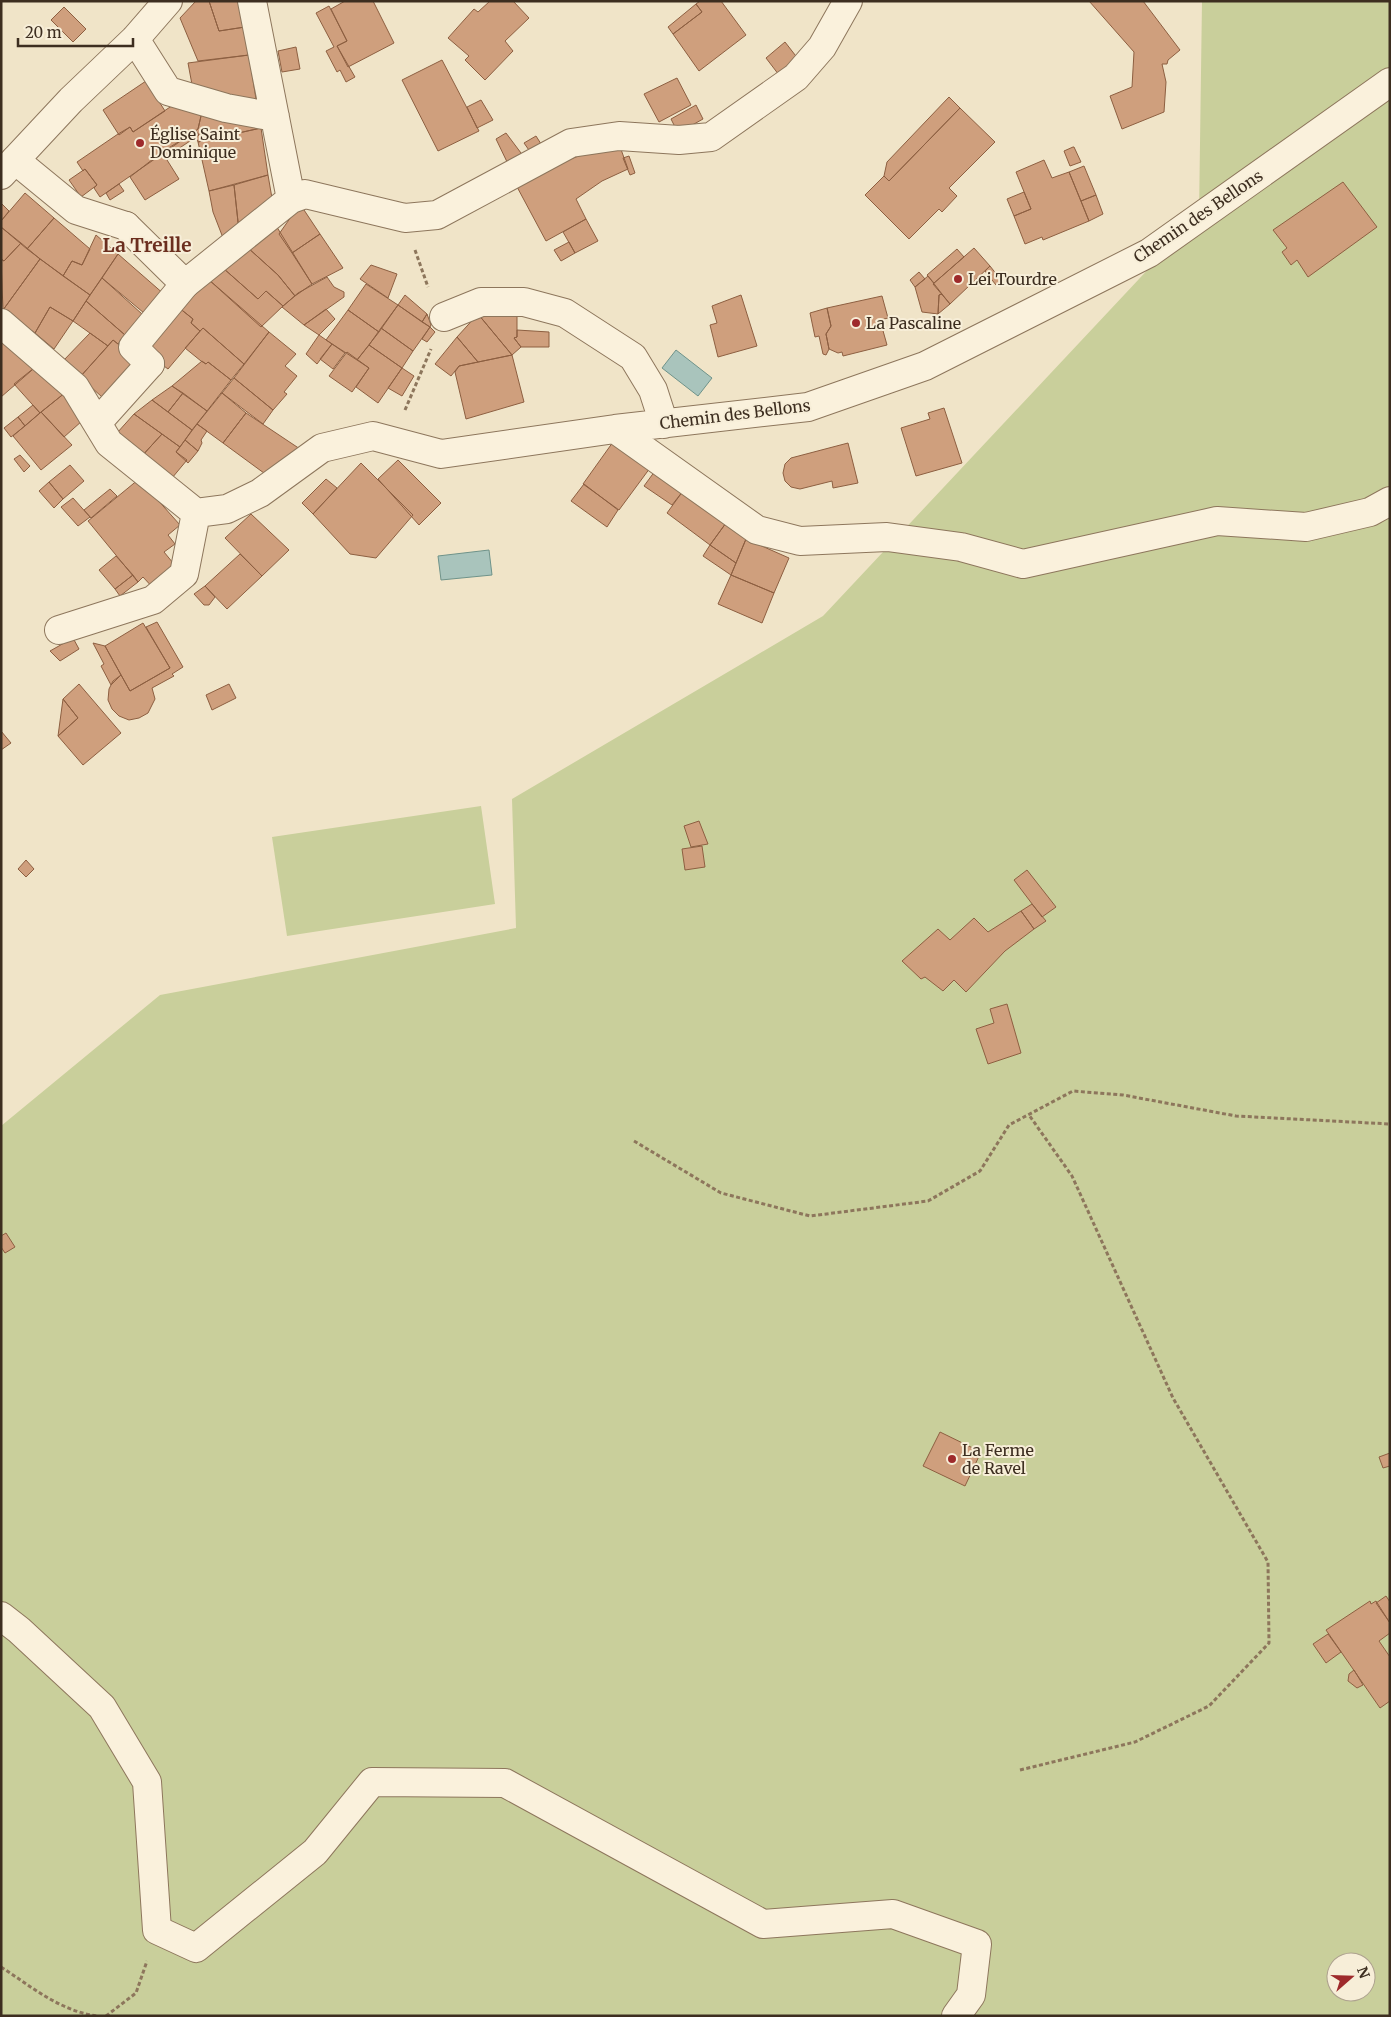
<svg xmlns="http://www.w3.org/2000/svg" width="1391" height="2017" font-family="Merriweather,serif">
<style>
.green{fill:#c9cf9b;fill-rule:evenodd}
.water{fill:#a9c4bc;stroke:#6f938a}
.building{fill:#cf9f7d;stroke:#8d5f41}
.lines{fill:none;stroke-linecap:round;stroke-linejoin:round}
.pedestrian-casing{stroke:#8d765c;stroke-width:30}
.minor-casing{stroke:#8d765c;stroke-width:30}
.path{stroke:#8d765c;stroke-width:3;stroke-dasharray:4 2.5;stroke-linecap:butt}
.pedestrian{stroke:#faf1dc;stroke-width:28}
.minor{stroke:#faf1dc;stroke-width:28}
.poi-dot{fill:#9e2a2b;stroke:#f7eed8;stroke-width:2}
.labels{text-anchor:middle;stroke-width:4;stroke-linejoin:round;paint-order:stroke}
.poi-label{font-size:16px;fill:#3d2e20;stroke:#f7eed8;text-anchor:start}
.street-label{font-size:16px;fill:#3d2e20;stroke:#f7eed8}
.quarter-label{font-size:19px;font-weight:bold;fill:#6b2e1e;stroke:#f7eed8}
</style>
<rect width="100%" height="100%" fill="#f0e4c8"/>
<!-- green -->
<path class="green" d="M1202,1h188v2015h-1389v-890l159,-131 356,-67 -4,-129 311,-183 376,-401zM1336,1962h30v30h-30z
M481,806l14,98 -208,32 -15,-99z"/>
<!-- water -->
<path class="water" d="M676,350l36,28 -14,18 -36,-28z
M489,550l3,25 -51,5 -3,-24z"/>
<!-- building -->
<path class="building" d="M196,1h13l10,30 26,-4 4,28 -51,6 -18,-43z
M209,1h32l4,26 -26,4z
M345,1h28l21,42 -46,24 -11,-21 10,-5 -16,-32z
M490,1h23l16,17 -24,23 8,10 -28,29 -20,-20 4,-4 -21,-18 26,-29 4,3z
M700,1h21l25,34 -47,36 -26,-37 29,-22 -6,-8z
M1089,1h54l37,49 -12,10 -1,4h-5l4,18 -2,30 -42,17 -12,-33 22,-9 2,-35z
M696,4l6,8 -29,22 -5,-7z
M329,6l18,35 -10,5 18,31 -9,5 -6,-12 -3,2 -11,-21 8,-4 -18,-34z
M64,7l22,22 -13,13 -22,-22z
M785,42l14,18 -20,15 -13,-17z
M296,47l4,22 -18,3 -4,-21z
M249,55l7,44 -29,-3 -34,-6 -5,-27z
M442,60l37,71 -41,20 -36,-71z
M677,78l14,27 -32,17 -15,-28z
M146,81l19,30 -32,21 -3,-5 -11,8 -16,-25z
M949,97l11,11 -71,73 -5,-5 3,-14z
M481,100l12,20 -16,8 -10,-21z
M179,101l14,4 8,11 -3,13 -98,68 -6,-9 3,-3 -12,-16 -2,2 -6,-9 41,-28 12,-7 3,5z
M193,105l68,23 -63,14 -2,-5 3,-2 -3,-4 2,-2 3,-13z
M696,105l7,14 -25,14 -7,-14z
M960,108l35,34 -46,46 8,8 -15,16 -3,-3 -30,30 -44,-44 19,-19 5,5z
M261,128l7,47 -59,16 -11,-49z
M196,131l3,4 -30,20 2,3 -4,1 -5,-7z
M506,133l18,24 -15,9 -13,-27z
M536,136l7,11 -12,6 -7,-10z
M618,141l10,28 -26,12 -26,18 10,20 -40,22 -30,-56 31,-17z
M1073,147h1l7,15 -11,4 -6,-15z
M162,152l17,27 -34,21 -15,-23z
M629,156l6,17 -5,2 -7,-17z
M1044,160l8,18 17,-6 20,49 -46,19 -1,-3 -17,7 -11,-28 17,-7 -15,-37z
M1084,166l12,29 -15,6 -12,-29z
M85,169l12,16 -16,12 -12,-17z
M268,175l5,29 -34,27 -5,-46z
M1343,182l34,45 -69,50 -11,-17 -6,5 -9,-13 5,-4 -14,-18z
M119,184l5,7 -14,9 -4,-7z
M234,185l5,46 -14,12 -12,-31 -4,-21z
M1024,192l7,17 -17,7 -7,-17z
M25,193l29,25 -27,31 -26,-22v-6z
M1096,195l7,19 -14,7 -8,-20z
M2,204l7,7 -8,10v-16z
M300,204l20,30 -28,19 -13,-19z
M54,218l36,31 -8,16 -10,-4 -9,15 -36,-27z
M586,219l12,22 -23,12 -12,-21z
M275,224l37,60 -17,12 -17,-21 -31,-28z
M1,227l20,16 -17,18 -3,-2z
M320,234l23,34 -31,16 -20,-31z
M96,235l22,19 -28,41 -27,-19 9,-15 10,4z
M569,242l6,11 -14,8 -7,-11z
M21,243l19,16 -37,51 -2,-51 3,2z
M247,247l31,28 17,21 -12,10 -17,-15 -8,8 -35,-31z
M974,248l16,18 -40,38 -17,-20z
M957,249l7,8 -30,26 -7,-8z
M118,254l47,41 -21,18 -42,-35z
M40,259l50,36 -17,26 -23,-14 -15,26 -32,-23z
M371,265l26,9 -9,24 -28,-19z
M990,266l11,14 -5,5 -11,-14z
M223,268l35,31 8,-8 17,15 -22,21 -53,-48z
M919,272l6,7 -10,8 -5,-7z
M928,276l14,18 -3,1 -1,19 -16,-2 -7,-25z
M327,277l7,10 10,5v5l-40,28 -22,-18 16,-14z
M102,278l40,36 -17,21 -39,-34z
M208,279l61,53 -25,32 -41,-36 -3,3 -9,-8 2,-4 -15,-12z
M366,284l32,21 -19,27 -31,-22z
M942,294l8,10 -12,10 1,-19z
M405,295l22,19 -5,8 -24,-17z
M741,295l16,51 -39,11 -8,-32 7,-2 -5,-17z
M882,296l6,22 -8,2 7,25 -44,11 -1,-4 -4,1 -9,-4 -3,-15 5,-8 -4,-18z
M86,301l39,34 -7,9 -5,-4 -5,6 -35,-25z
M398,305l32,22 -17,24 -32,-23z
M50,307l23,14 -19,28 -19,-16z
M178,307l15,12 -2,4 9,8 -32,38 -27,-20z
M827,308l4,18 -5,8 3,15 -3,6 -3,-1 -4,-18 -4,1 -5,-24z
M326,309l9,10 -16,16 -15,-10z
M348,310l31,22 -22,28 -31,-20z
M517,313v24l-3,1 7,9 -9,8 -34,-41z
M427,314l4,11 -1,2 -8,-5z
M478,314l34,41 -34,7 -21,-25z
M430,327l5,5 -8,10 -5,-3z
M203,328l41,36 -13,16 -23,-18 -2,2 -5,-3 -16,-13z
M381,328l32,23 -11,17 -33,-23z
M517,330l32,2v15h-28l-7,-9 3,-1z
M269,332l27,22 -11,12 12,10 -13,16 3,2 -14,16 -39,-32z
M90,333l18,13 -28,31 -17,-16z
M319,335l13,9 -15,20 -11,-10z
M1,337l38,27 -38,33z
M457,337l21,25 -19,4 -8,10 -16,-12z
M113,340l24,19 -35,38 -22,-20z
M332,344l13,9 -12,16 -13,-10z
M369,345l33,23 -24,35 -22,-16 13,-19 -12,-8z
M347,352l22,16 -17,24 -23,-16z
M512,355l12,47 -58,17 -11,-47 4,-6z
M202,361l4,3 2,-2 23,18 -24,31 -35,-25z
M39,364l27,28 -26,21 -26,-29z
M402,368l12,8 -12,20 -14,-8z
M234,378l39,32 -10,14 -41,-31z
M172,386l11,7 -15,19 -16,-12z
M66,392l16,29 -18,16 -23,-25z
M183,393l24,18 -15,19 -24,-18z
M222,393l24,20 -23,30 -26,-19z
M152,400l40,30 -12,17 -46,-33z
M33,405l7,8 -15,13 -7,-9z
M944,408l18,55 -46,13 -15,-48 29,-9 -2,-6z
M41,412l31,33 -31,25 -28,-34z
M246,413l54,36 -32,27 -45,-33z
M134,414l28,20 -21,23 -24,-24z
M18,417l7,9 -14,11 -7,-9z
M197,424l10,7 -6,9 1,3 -4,8 -13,-11z
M162,434l18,13 -4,5 11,8 -15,18 -31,-21z
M185,440l13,11 -10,12 -12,-11z
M613,442l37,26 -31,42 -36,-26z
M848,443l10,40 -25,5 -1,-7 -32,8 -9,-2 -6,-6 -2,-8 2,-9 6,-6z
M20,455l10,11 -6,6 -10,-13z
M398,460l43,43 -22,22 -41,-46z
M361,463l52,52 -37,43 -26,-4 -37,-40z
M70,465l14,16 -21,18 -14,-17z
M655,471l28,20 -11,14 -28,-19z
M139,479l41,46 -12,10 7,9 -11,8 14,17 -23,21 -12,-13 -5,5 -50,-61z
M326,479l11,9 -24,26 -11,-11z
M49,482l14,17 -9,9 -15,-17z
M584,484l34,26 -11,17 -36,-26z
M110,489l7,7 -26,22 -7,-8z
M683,491l43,32 -16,22 -43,-32z
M73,498l17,19 -12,9 -17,-19z
M251,514l38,36 -27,26 -37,-38z
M726,523l20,16 -10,24 -26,-18z
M746,539l43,19 -15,35 -43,-18z
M710,545l26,18 -5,12 -28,-19z
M240,554l22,22 -35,33 -22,-23z
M116,556l17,19 -18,14 -16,-19z
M133,575l5,7 -18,14 -5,-7z
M731,575l43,18 -12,30 -44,-19z
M205,586l10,11 -6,8h-5l-10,-11z
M157,622l26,45 -11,7 2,2 -22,12 3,11 -7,14 -9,5 -10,2 -10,-4 -7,-7 -4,-9 1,-11 4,-8 8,-6 9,16 40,-23 -24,-41z
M143,623l27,45 -40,23 -25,-45z
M73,638l6,11 -19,12 -10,-10z
M93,643l12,3 16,29 -10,10 -10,-19 3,-2z
M79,684l42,49 -38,32 -25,-29 20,-18 -15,-19z
M229,684l7,14 -24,12 -6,-15z
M63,699l15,19 -20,18z
M1,731l10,12 -10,7z
M699,821l9,23 -17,3 -7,-21z
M702,846l3,21 -20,3 -3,-21z
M26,860l8,9 -8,8 -8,-8z
M1027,870l29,37 -14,10 -28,-37z
M1032,904l14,17 -12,8 -13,-18z
M1021,911l13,18 -29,22 -39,41 -12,-12 -11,11 -18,-14 -4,2 -19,-18 36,-32 12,11 24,-22 14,14z
M1007,1004l14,49 -33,11 -12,-35 18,-6 -4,-14z
M6,1233l9,14 -10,6 -4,-6v-11z
M940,1432l41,20 -16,34 -42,-20z
M1390,1453v13l-7,2 -4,-11z
M1386,1596l4,6v21l-14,-20z
M1370,1601l1,3 5,-3 14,22v10l-11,8 11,16v44l-10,7 -54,-78z
M1328,1634l13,18 -15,11 -13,-19z
M1354,1670l9,15 -6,3 -9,-7 1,-7z"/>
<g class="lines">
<defs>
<path id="pedestrian" d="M15,160l61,50 50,16
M150,364l-17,-17 52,-63"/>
<path id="minor" d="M252,1l39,198 14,-5 100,24 32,-3 134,-72 48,-7 60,4 32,-3 85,-60 26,-30 26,-46
M135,39l33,52 58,17 49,9
M1,175l70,-75 64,-61 33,-38
M126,226l59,58 106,-85
M444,317l37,-15h43l41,11 68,44 20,33 11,34
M1,323l74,64 34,56 87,70
M97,423l53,-59
M615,429l142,101 43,11 87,-4 74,10 62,17 194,-43 89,6 64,-15 20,-11
M196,513l31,-4 33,-16 62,-45 51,-12 68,18 174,-25 193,-22 117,-41 224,-113 241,-171
M59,630l94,-30 31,-26 12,-61
M1,1616l18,14 83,77 45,75 10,148 39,18 119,-96 57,-70 133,1 258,141 130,-10 84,30 -6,51 -15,21"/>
</defs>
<!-- pedestrian casing -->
<use href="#pedestrian" class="pedestrian-casing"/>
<!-- minor casing -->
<use href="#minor" class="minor-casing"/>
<!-- path -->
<path class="path" d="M415,250l13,37
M405,410l26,-61
M634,1141l87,52 89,23 118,-15 52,-30 29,-46 64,-34 50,4 113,21 154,8
M1020,1770l115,-28 74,-36 60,-63 -1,-81 -95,-164 -101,-222 -43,-61
M1,1967c31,20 59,44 96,49
M106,2016l30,-23 11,-32"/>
<!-- pedestrian -->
<use href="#pedestrian" class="pedestrian"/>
<!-- minor -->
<use href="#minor" class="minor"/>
</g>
<!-- markers -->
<g class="poi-dot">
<circle cx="140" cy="143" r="5"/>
<circle cx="958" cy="279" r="5"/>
<circle cx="856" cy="323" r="5"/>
<circle cx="952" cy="1459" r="5"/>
</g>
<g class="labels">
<!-- poi labels -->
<g class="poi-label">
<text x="150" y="140">Église Saint<tspan x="150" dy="18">Dominique</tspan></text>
<text x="968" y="285">Lei Tourdre</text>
<text x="866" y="329">La Pascaline</text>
<text x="962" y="1456">La Ferme<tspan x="962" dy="18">de Ravel</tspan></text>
</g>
<!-- street labels -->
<g class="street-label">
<text transform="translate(1198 216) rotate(-34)" y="6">Chemin des Bellons</text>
<text transform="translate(735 414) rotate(-7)" y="6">Chemin des Bellons</text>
</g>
<!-- quarter labels -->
<g class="quarter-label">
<text x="147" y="252">La Treille</text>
</g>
</g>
<!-- border -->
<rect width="1391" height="2017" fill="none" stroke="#3d2e20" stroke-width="5"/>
<!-- north arrow -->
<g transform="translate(1351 1977) rotate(70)"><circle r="24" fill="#f7eed8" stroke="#ada18e"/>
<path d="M0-4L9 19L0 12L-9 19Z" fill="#9e2a2b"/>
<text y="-8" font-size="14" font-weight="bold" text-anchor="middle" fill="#3d2e20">N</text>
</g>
<!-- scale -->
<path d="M18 38v8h115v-8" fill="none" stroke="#3d2e20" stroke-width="2.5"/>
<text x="25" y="38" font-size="15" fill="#3d2e20" stroke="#f7eed8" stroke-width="4" paint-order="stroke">20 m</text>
</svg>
